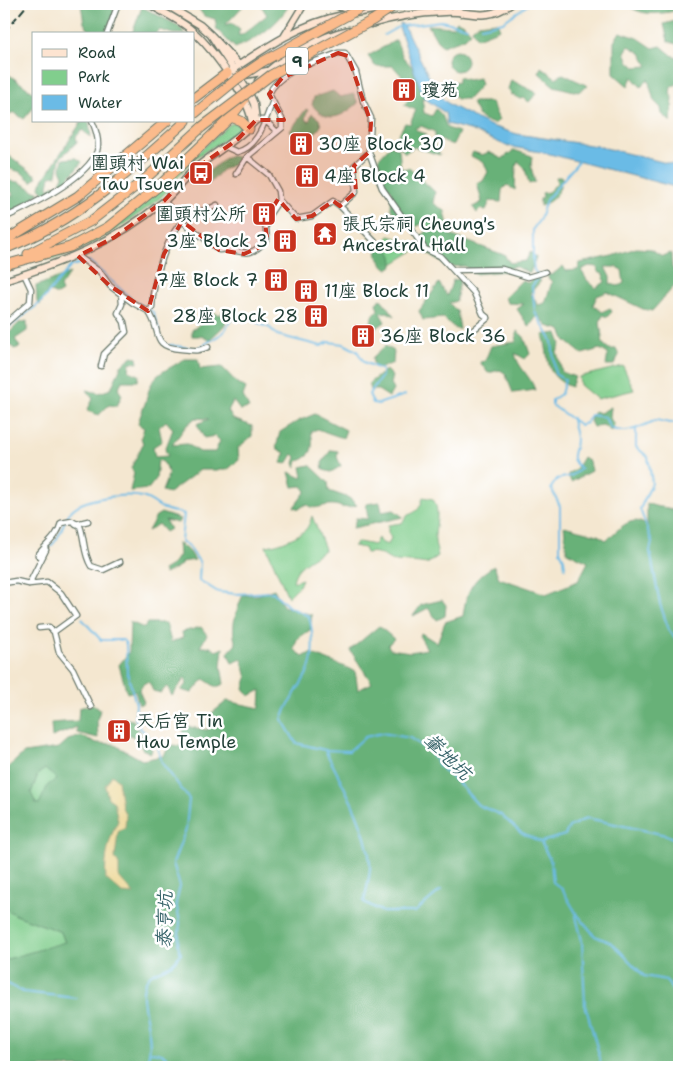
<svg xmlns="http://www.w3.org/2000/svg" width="683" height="1071" font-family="'Shantell Sans','LXGW WenKai TC',sans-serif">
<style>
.green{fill:#81ce8d;stroke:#508660}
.forest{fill:#68b178;stroke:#447756;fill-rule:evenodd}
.sand{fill:#eeda9e;stroke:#868c69}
.water{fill:#6bbbe6;stroke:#457c8d}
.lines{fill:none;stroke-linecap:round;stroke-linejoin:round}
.stream{stroke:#6bbbe6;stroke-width:2}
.street-casing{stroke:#6a786b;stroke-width:7}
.secondary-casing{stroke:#6a786b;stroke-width:9}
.highway-casing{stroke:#6a786b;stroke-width:11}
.street{stroke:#fff;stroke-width:4.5}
.secondary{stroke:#fde4d1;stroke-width:6}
.highway{stroke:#fbbb8c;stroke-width:9}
.rail{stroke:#1f3d34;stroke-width:2;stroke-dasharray:8 4;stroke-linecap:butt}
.highway-bridge-casing{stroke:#6a786b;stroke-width:11;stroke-linecap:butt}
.highway-bridge{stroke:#fbbb8c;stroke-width:9}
.marked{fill:#c8321e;fill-opacity:0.2;stroke:#c8321e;stroke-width:4;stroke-dasharray:10 6;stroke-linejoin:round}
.labels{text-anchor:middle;stroke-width:5;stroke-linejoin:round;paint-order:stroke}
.shield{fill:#fff;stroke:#627771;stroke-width:1}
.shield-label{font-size:16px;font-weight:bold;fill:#1f3d34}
.poi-label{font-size:18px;fill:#1f3d34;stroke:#fff;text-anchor:start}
.water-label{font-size:19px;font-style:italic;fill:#366369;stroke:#fff}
</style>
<rect width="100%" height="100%" fill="#fff"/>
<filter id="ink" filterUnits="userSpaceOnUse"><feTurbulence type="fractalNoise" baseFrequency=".02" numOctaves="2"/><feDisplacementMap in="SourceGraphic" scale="10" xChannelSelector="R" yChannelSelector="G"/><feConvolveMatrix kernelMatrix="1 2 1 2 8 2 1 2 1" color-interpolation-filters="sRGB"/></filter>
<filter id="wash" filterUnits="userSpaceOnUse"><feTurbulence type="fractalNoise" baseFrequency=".0096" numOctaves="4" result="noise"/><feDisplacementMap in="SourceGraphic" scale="20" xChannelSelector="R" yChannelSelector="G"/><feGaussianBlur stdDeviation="1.12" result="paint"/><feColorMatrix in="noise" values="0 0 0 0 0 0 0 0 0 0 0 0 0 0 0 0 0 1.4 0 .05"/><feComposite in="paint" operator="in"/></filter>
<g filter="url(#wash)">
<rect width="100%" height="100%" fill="#f4e7d0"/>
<!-- green -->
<path class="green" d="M234,123l6,2 -1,4c-13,11 -27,18 -41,27 -13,8 -21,24 -31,35 -17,19 -101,75 -125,67l70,-30 118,-104z
M389,236l28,8v5l-29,18 -9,-21z
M623,366l11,24 -37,9 -17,-14 -1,-8z
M423,497l10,2c7,12 3,23 2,36 -1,7 2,15 3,21l-11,8c-11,-2 -21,-2 -32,-3 -10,-1 -12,-11 -29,-8l-2,-5 -11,-2 6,-4 15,3 4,-7 2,4 8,3 3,-7 -3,-5v-8l14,-2 6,-8c10,-3 13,-8 15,-18z
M312,516l13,33c-11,10 -30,15 -32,33l9,-3 -3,7 -11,11 -22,-51c11,-1 35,-10 41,-18 2,-3 4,-8 5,-12z
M45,769l12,10 -18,25h-3l-5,-11 7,-19z
M4,908l12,7 45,17 4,11 -61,17z"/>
<!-- forest -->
<path class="forest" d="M81,4h30l4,11 -10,19h-14l-7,-11z
M195,4h50l-20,21 7,-2 8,6 -2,6h4l25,-20 -7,-11h30c-13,21 -32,35 -55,44l-18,-18 -2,-11 -11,-3z
M627,4h52v6c-16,4 -40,7 -52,-6z
M142,7l37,19 6,8h-12l-13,-4 -5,4h-23z
M679,20v25l-11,-4 -4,-17z
M457,21l7,3 7,8 -6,6 -22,8 -6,-5 -9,-16 24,2z
M497,22l3,7 -23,9 -5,-9 6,-5z
M620,32l18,6 15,10 8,-2 12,10 6,1v26l-8,4 -1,7 3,4 -2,24 -9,-8 -1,-6 -7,-7 -6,-22 -7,8 -9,-10 -4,9 -14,-12v-32zM629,46l12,7 7,13 -13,1 -6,-5 -4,-10z
M396,40l7,17 10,11 8,23 6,9 -5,-3 2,16 8,3 4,-7 6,6 5,13 12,4 -6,13 -18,-7v-6l-14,-6 -6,2 4,4 8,2 -9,8 8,4 8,-2 6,11 -26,-8 -9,6 -10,-12 10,-18 5,1 6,-14 -12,-5 8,-9 -3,-12 -16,-18h-18l-7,-10z
M447 61a10 10 0 1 1 20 0a10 10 0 1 1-20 0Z
M541,67l15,11 7,-4 25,12 -10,6 -24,-6 -15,-13z
M4,71l30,22v14l-10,12 -11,-7 -9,9z
M458,77l10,3 11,-2 2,7 -13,14h-12l-9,-14 11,-3z
M511,80l26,13 -8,9 -5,-4 -4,1 -9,-5 -3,-5z
M333,91l7,6 14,-3 4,9c-17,15 -30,21 -46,2l2,-8z
M471,102h20l8,18 -5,4c-20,-7 -13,-7 -23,-22z
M306,109l2,1 -3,9 4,3 3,-8 7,5 2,7 -5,6 -5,-1 -1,6c-8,3 -15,1 -20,-6z
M82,121l7,1 2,15 -9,-7 -6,7 1,5 -17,16 -3,17 -7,1 -2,10 1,3 5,-4 1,3 -10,7 -5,-8 1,-4z
M391,145l8,4 2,20 8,-1 26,24 -2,11 12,8 5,24 54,20 6,8 16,-2 4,-9 6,5 -6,16 -16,-7 -9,5 -30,3 -11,-8 -15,1 -21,-13 1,-4 -6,-4 -4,-8 10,-9 -5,-6 -13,6 -4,-2 2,-10 -13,-2 -5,-6 1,-18 -12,-13 2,-8 -4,-11z
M514,150l18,6 -1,11 4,15 -6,2 -4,-15 -7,-8 -2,6 -1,23 -8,-5 -5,5 -1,12 -11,-1 -4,9 -5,-1 -4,4 -4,-6 9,-5 -5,-19 6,-2 5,-9 -4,-9 -13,-7 2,-4 9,3 7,-3 13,7z
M4,152l33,24 -5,6 -11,-10 -17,-5z
M231,156l6,1 1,5 -16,8 -12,13 -8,-6 23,-19z
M76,158l6,4 -19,23 -3,-3 3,-6 -2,-8 2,-9z
M556,177h6c-2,16 -7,23 -22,29v-7l3,-2 -1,-4 6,-1 9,-9z
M9,181l10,1 20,11 -35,27v-24h11l-9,-9z
M378,244c12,4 15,10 15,22l-5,3c-9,-5 -12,-15 -10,-25z
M636,248l15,1 11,7 9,-3 1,15 7,6v7l-27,30 -9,-2 -36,-17 -10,4 -4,9 9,7 8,-4 2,4 -5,5 -4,-2 -3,7 3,22 6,5h7l3,6 -5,10h-8l2,-11 -8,-5 -18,5 -16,-13 -5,-11 -14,-4 -9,-11 -9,12 -12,-18 7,-5 -17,-1 -2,-6 17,-17 5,3 8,-6 6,4 -11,12 8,12 7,-2 7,-21 -4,-4v-4l4,1 11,-9 3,5 12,-1 2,-7 33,-7zM589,266l8,1 1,5 5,2 2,8 -9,6 -9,-8 -6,-10zM605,267h11l6,3 2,13 -5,3 -9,-2v-7z
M70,273l-10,14 2,5 -5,3 -9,-4 -8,14 -3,-3 -1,-16z
M460,279l-4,22 -7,2 8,8 3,18h-4l-13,-11 -20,2 -4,-9 20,-28 8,13 6,-16z
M381,299l14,17 -8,-4 -7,1 5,9 -10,7 -4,-6 1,-7 6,-6 -2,-7z
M231,309l2,4 -10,14 -14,13 -8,-4h-9v-6l8,-6 8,-14 11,5 6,-5z
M27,321v10l-12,8 5,8 -6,2 -4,-4 -3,-10 12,-12z
M517,331l7,6 6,17 -5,5 -10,-6c2,14 16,23 20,37l-22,3 -8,-20 -5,-3 -12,3 -8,-11 5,-1 6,-15 25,-4z
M557,333l4,11 -4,8 5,20 13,5 -4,10c-29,-13 -20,-27 -28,-52z
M385,346l9,5 -1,12 -12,5 -7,-1 -2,-9z
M132,356l5,2 1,5 -8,-1 -1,9 10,4 -1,6h-16l-4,8 4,6 -5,11 -8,-1 -10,10 -12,-4 6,-12 -7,-9 13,3 12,-4 10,-23z
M184,359h14l2,10 22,-2 15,16 9,5 -3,8 6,12 -9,2 -7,-9 -5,10 5,8 19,7v10l-14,12 1,12 -12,10h-27l-31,23 -7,-2 7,-18 -6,-11 -5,-2 -2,19 -8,10 -18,2 4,-18 -3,-5 12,-24 -2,-7 3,-9 -6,-4c2,-10 7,-18 9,-27 6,-26 17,-24 37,-38zM195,418l14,1 -12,5 7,14 11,-2 5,5 -5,11h-15l-13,-8 -15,1 14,-19zM166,421l7,8 -8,21 3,6 -13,1 -2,-10 9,-6 -3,-14z
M386,370l6,6 -2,8 3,6 -4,7 -11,-7h-7l-2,-7z
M611,407l-1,11 4,7 -3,6 -8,-6 -10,2 -3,-6 4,-10 6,2z
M315,414l31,16 -3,8 -26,-9 -6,3c3,13 2,25 -13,29l-2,6 -2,-4 2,-6 -3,-3 -6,10 -6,-1 4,-10 -9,-5 4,-16 18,-11z
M331,450l7,1 -1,6 4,9 -10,6 -8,-2 -1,-7z
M583,457l6,4 2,10 -20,11 -3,-8 8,-5z
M310,465l18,17 1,9 20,7 8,7c-18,6 -15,-1 -28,0 -10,1 -15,6 -23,-1l-7,5 -5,-2 12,-16 -4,-5 -9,1 -4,-15 13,6 1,-1 -2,-10z
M380,502l2,10 12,-2 9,7 -50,11 3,-10 12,1 -2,-15z
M647,503c14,7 18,1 32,10l-2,16 2,7v531h-675v-107l61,-18 -4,-10 -45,-17 -12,-7v-74l4,-21 -4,-2v-27l6,-8 -5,-6 19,-17 35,-5 9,-8 13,-4 16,7 16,1 29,16 21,-4 8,-11 11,1 2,-20 24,4 4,-17 15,-12 33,7 1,-18 -12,6 -5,-8 3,-10 -5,-19 -10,4 -4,-10 8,-9c-6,-16 0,-33 7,-49h15l16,-6 9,17 29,9 -2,15 -13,9 -3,10 9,8 7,-4 45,18 3,19 14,-7 -22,-33 29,-24 15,13 -6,6 2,4 20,3 17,-3 -7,-12 1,-4 16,10 8,-21 18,-6c3,-25 10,-38 31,-50l5,12 47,16 32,-13 10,-19 -21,-10 -3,-26 34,9 8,5c14,-11 25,-27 41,-14zM45,769l12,10 -9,6 -9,19h-3l-5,-11 7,-19z
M161,513l19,6 -2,4 -13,-3 5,9 -5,3 -7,-8 -10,7 8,-15z
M178,543l12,9 5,8 -14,2v3l-16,9 -2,-4 10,-6 6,-9z
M442,600l4,5 -1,11 -8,4 -9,-12 -15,8 8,-11z
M130,622l14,6 3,-5h19l5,19 12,-4 -1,-6 19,-5 6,8 -7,12h11l5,4 7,-3 -2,18 3,18 -8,3 -12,-8 -12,14 -11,-3 6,-7 -2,-5 -13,18 -5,-10 -6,7 -8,-2 -4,-9 -5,1 -5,8 5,11 -5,3 -4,-14 -8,2 -8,-28 10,-13z
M93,704l7,6 -3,10 1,18 -21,-5v-6l-25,10 -1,-14 27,-2 1,-13z
M121,718l12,2 11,21 8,8 -1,4 -9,-4 -3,-9 -20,-11z"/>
<!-- sand -->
<path class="sand" d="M112,775l6,5 4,27 4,9 -1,11 -7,5 -3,26 4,7v12l15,17 -12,-1 -16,-14c-2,-19 3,-42 12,-58l-4,-19 -6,-4 -3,-12z"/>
<!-- water -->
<path class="water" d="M400,23l4,3 34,69 12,10 19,10 22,11 26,8 80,12 82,20v22l-133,-35 -39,-7 -37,-16 -23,-6 -2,-11 -18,-13 -6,-9 -22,-64z"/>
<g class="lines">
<!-- stream -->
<path class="stream" d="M403,26l38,-5 26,6
M481,27l22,-5 26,-18
M384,35l16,-9
M578,162l-32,38 -6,19 -7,10v31l1,10 5,7 -7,9 3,26 17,29 3,33 10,6 -4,14 -9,6v5l28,20 6,-2 5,-8 14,2 5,11c17,8 31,-2 47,-8l13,3 9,-1
M4,331l36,-28 31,-37 18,-5 45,40 19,11 6,18
M169,345l28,4 26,-16 9,-14 17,-4 7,7 14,6 7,7 44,11 8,-4 15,2 13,7 7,11 18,8v6l-13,18 4,9 5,1 27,-9
M636,430v17l12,10 4,26 -12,26 12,33 -2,9 10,53 9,26 10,13
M51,546c12,-10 10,-25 21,-36 12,-12 52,-17 70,-13 8,2 13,7 20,11 6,3 15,4 22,6l-3,27 7,4 12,18 -1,17 19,12 19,2 36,-2 16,15 20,9c4,15 6,41 -1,55 -8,17 -20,30 -26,48l14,24 29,7 24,1 16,-14 17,-4 28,5 20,14 11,16 18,16 19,21 23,10 19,17 21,10 10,20 2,20 9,7 14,24 19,23 17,7 32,33 22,4 13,22
M565,568l-1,-9 -4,-8v-45l-9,-18 6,-9 14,-3 10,-7c-15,-14 -5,-14 -5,-30 0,-7 -4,-14 -4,-21
M4,576l22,-1
M82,619l19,21h22l3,4 1,28 9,32 -1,13 5,11 17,17 5,18 27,36 -3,30 -13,34 7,23 -4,17 4,19 -2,23 3,9c-4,4 -8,11 -14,13 -8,4 -15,4 -20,12 -12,17 7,52 2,73 14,0 19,4 26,15
M325,750c17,33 42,76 45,113 1,12 -4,27 -6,39l19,10h32l26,-22
M541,842l24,-7 4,-8 18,-9 79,17 13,6
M576,916l6,25 3,64
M4,982l19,10 53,6
M585,1004l15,54v9
M4,1063l1,4
M147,1067l2,-14"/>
</g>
</g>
<g filter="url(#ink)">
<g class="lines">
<defs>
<path id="street" d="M107,34l11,-30
M256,120h9l12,12
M226,147l11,5c22,-5 28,-32 35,-49
M369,152l-15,14 2,26 -16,14 38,39
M247,157l22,18 9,16 1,9 17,19 16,-3 21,-15 7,5
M236,174l11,-17 35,-29v-9l-13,-25c10,-24 47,-32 69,-41h7l11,19 7,29 8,17 -2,34 13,36 43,61 15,7 34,37 9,21 5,4 -16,13
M164,201l18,20 37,29c21,-4 27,14 48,-11l-2,-18 14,-21
M4,218c24,-11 84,-40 93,-67 3,-10 -1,-21 -5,-30
M78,256l22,16 10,14 23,17 15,8c15,19 1,36 33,38 11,1 16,3 27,-2
M454,270l48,-1 26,8 17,-5
M148,311l4,-3c0,-24 15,-77 36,-92 9,-6 20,-5 29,-11
M4,325l26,-23 1,-13 -7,-15
M101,366l3,-12 22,-22 -2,-10 -6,-9 4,-9 -1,-11
M76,524l12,-3
M41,557l-3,-2c9,-12 19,-17 23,-32l11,-2 8,5c5,14 3,27 11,40l12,4 17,-8
M4,583l12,-2 13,3 18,-2 14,11 15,23 -22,16 5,20 14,17 18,38
M29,584l17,-34
M39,628l10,-1 5,5"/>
<path id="secondary" d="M149,4c13,8 27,14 40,24 20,16 62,71 63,96
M334,4l21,9
M452,4l9,9
M355,13l57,-9
M371,24c23,-7 48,-11 73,-12 27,-2 40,11 67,-8
M212,36l27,29
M284,37l20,-33
M232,70c34,-23 70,-47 111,-55
M245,75l22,-4
M258,81c19,-22 63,-45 91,-51
M4,281c60,-19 109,-38 159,-79 12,-10 21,-24 34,-35 21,-17 41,-27 59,-47l-2,-16 -5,-11 -38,-58 -11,-10 -35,-21"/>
<path id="highway" d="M194,98l33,-25
M231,117l10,4 8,8
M4,241l74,-45 89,-75
M4,249c71,-27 126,-77 182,-128
M28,254l63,-33 53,-41 58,-53
M5,265l65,-18 38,-20 52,-42 71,-68 13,-17"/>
</defs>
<!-- street casing -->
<use href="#street" class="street-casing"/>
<!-- secondary casing -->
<use href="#secondary" class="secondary-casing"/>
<!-- highway casing -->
<use href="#highway" class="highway-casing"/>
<!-- street -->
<use href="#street" class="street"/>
<!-- secondary -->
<use href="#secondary" class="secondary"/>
<!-- highway -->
<use href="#highway" class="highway"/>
<!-- rail -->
<path class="rail" d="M4,32l24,-28"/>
<defs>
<path id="highway-bridge" d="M194,114l43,-35 25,-17 106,-58
M202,127l69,-52 102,-55 24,-16"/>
</defs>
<!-- highway-bridge casing -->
<use href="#highway-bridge" class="highway-bridge-casing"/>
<!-- highway-bridge -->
<use href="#highway-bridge" class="highway-bridge"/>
</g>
</g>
<!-- marked area -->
<path class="marked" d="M338,53l10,3 23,67 -2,29 -15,14 2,26 -16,14 -7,-5 -21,15 -16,3 -18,-20 -13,22 2,18 -7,8 -16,7 -25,-4 -37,-29 -18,33 -16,57 -38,-25 -32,-30 37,-19 49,-36 27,-29 47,-33 18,-19h28l-15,-26 13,-16z"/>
<!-- icons -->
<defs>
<symbol id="building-square" viewBox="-11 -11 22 22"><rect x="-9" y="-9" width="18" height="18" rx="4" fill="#c8321e" stroke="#fff"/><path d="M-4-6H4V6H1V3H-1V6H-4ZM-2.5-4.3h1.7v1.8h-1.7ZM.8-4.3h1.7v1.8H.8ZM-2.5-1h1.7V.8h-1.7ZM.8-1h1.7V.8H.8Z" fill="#fff"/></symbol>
<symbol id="bus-square" viewBox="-11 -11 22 22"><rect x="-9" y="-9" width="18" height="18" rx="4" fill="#c8321e" stroke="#fff"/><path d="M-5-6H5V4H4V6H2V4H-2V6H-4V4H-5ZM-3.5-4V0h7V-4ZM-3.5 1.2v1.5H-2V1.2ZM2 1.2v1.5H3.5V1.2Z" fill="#fff"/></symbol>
<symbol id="temple-square" viewBox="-11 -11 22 22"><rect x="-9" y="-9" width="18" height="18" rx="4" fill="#c8321e" stroke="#fff"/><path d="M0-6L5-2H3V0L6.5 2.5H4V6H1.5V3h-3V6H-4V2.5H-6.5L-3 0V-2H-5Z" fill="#fff"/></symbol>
</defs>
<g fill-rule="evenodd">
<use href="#building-square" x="390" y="76" width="28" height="28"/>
<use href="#building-square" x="287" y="130" width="28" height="28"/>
<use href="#bus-square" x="187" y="159" width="28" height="28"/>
<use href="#building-square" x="293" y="162" width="28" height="28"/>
<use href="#building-square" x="250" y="200" width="28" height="28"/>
<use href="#temple-square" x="311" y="220" width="28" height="28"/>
<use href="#building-square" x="271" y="227" width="28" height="28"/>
<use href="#building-square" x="262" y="266" width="28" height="28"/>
<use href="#building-square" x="292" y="277" width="28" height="28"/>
<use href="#building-square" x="302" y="302" width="28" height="28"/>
<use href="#building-square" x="349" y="322" width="28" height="28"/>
<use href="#building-square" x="105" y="717" width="28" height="28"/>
</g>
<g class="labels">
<!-- shield labels -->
<rect class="shield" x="286" y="47.5" width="22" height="27" rx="4"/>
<g class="shield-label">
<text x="297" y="67">9</text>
</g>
<!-- poi labels -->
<g class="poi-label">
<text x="422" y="96">瓊苑</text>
<text x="318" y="150">30座 Block 30</text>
<text x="184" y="169" text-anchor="end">圍頭村 Wai<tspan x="184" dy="21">Tau Tsuen</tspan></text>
<text x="324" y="182">4座 Block 4</text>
<text x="246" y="220" text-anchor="end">圍頭村公所</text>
<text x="342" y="230">張氏宗祠 Cheung's<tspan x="342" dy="21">Ancestral Hall</tspan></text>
<text x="268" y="247" text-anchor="end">3座 Block 3</text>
<text x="258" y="286" text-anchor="end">7座 Block 7</text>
<text x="324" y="297">11座 Block 11</text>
<text x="298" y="322" text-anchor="end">28座 Block 28</text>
<text x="380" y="342">36座 Block 36</text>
<text x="136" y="727">天后宮 Tin<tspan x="136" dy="21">Hau Temple</tspan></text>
</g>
<!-- water labels -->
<g class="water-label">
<text transform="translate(448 756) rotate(44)" y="7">輋地坑</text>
<text transform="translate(164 920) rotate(-88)" y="7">泰亨坑</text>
</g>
</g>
<!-- margin -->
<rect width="683" height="1071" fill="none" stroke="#fff" stroke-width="20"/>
<!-- legend -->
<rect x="32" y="32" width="162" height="90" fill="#ffffff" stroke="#a5b1ae"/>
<rect x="42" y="49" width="25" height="8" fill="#fde4d1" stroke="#a5b1ae"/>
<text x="78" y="58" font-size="15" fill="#1f3d34">Road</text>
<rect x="42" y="70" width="25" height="15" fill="#81ce8d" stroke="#a5b1ae"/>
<text x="78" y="82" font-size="15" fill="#1f3d34">Park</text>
<rect x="42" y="95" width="25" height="15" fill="#6bbbe6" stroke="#a5b1ae"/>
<text x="78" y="108" font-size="15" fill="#1f3d34">Water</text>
</svg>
